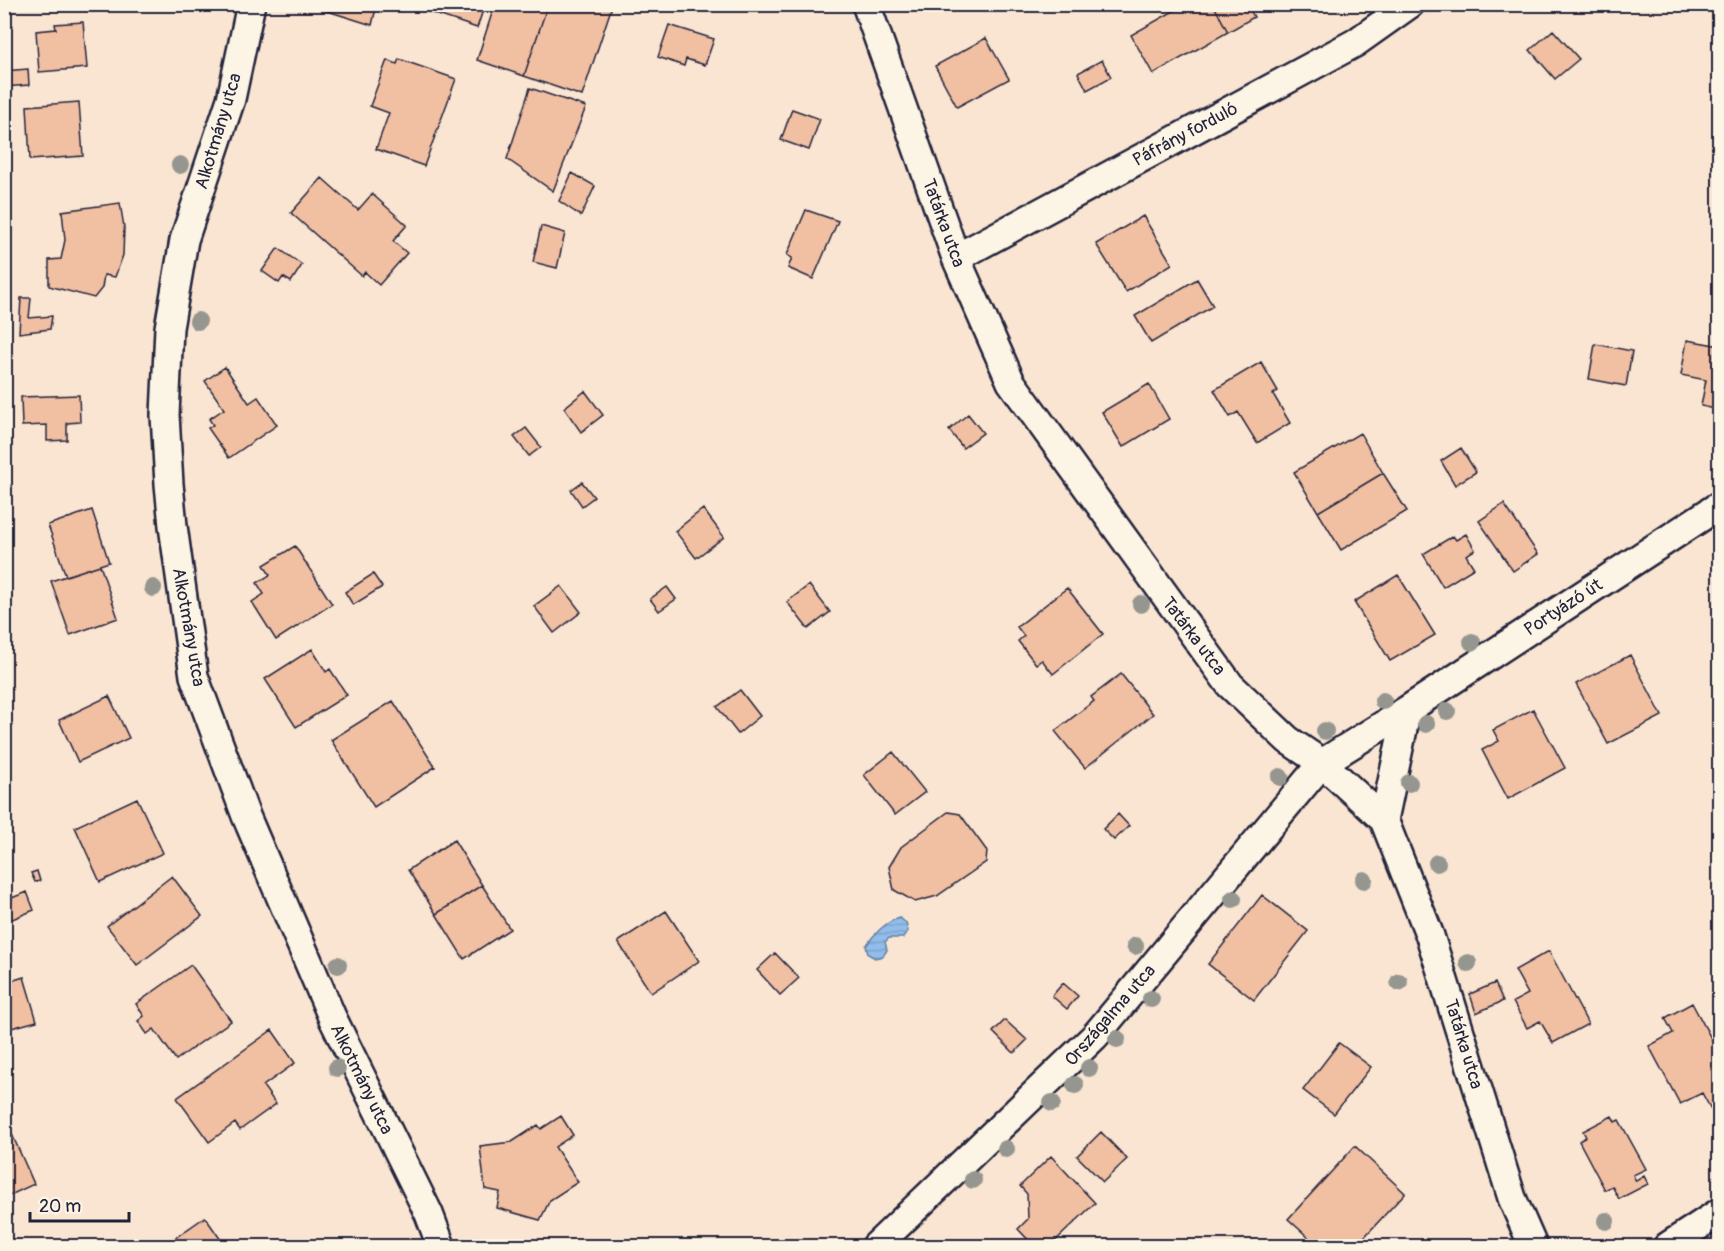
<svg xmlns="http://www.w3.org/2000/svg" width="1724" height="1251" font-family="Pangolin,sans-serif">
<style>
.water{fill:url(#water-rules);stroke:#657fa4;stroke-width:1.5}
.building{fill:#f1bfa2;stroke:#22223b;stroke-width:1.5}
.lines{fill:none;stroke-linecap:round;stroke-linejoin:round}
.minor-casing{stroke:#22223b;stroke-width:32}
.minor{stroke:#fcf5e5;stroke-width:27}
.tree{fill:#969690}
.labels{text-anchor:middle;stroke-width:4.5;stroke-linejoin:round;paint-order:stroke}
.street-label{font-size:18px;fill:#22223b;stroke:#fcf5e5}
</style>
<defs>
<pattern id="water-rules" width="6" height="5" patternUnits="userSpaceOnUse" patternTransform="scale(1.5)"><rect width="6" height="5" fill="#91bdea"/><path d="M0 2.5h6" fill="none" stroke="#7da2ca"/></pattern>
</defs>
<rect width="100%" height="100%" fill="#f9e5d1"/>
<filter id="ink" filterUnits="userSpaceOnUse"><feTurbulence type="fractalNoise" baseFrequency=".0167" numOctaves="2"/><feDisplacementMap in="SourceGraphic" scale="12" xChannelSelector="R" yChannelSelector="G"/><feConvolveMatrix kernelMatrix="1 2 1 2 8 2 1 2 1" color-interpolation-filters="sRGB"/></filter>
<g filter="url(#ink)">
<!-- water -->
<path class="water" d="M900,918l6,5 2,8 -5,7h-14l-4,4 2,8 -4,6 -8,2 -7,-4 -2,-8c7,-11 20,-25 34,-28z"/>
<!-- building -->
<path class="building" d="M305,4h72l-5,21z
M421,4h64l-8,24 -57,-19z
M495,4h53l-24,72 -47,-16z
M548,4l64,2 -30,90 -58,-20z
M1186,4h27l15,28 -75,42 -22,-39z
M1213,4h34l7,13 -26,15z
M83,22l4,46 -48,4 -3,-41 20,-2 -1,-5z
M669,25l45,14 -9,26 -19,-6 -2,7 -26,-9z
M1553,30l26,29 -24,20 -25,-29z
M986,38l23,41 -52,28 -22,-41z
M399,59l57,20 -32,87 -48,-17 13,-36 -19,-7 17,-46 10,4z
M1102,60l9,17 -24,13 -9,-17z
M28,69l1,16 -25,2v-16z
M530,88l56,19 -33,84 -46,-32z
M79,102l4,54 -53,4 -3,-54z
M792,109l28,10 -11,31 -28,-10z
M572,173l23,13 -14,30 -22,-15z
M322,178l36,32 14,-16 35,31 -14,16 14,12 -28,32 -14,-13 -3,4 -71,-63z
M120,203l4,24 -1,28 -8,22 -11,-2 -2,13 -8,10 -45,-12v-26l12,-1 4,-19 -3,-29z
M806,210l32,11 -25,58 -25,-11 4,-10 -5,-3z
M1143,216l29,48 -46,28 -30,-48z
M541,226l24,7 -8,35 -24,-6z
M278,248l24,17 -11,17 -8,-5 -4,6 -17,-12z
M1197,279l16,27 -62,37 -16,-27z
M21,298h10l-2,20 23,-2 -2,13 -31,4z
M1687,340l33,6v64l-19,-4 5,-26 -25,-5z
M1595,344l37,7 -6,35 -37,-7z
M1261,362l17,29 -5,3 17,29 -33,20 -19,-31 -8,5 -16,-27z
M225,367l24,36 9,-6 19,28 -48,33 -21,-30 5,-3 -4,-6 15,-10 -19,-28z
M1149,384l20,35 -46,28 -21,-35z
M585,391l18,24 -22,17 -17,-24z
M79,395l1,27 -13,1v17l-20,1v-16l-25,1 -1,-29z
M968,414l15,19 -20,15 -14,-18z
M526,428l15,19 -12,9 -15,-19z
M1360,433l23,40 -65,39 -24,-40z
M1461,448l15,24 -21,13 -14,-24z
M1383,473l24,38 -66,39 -23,-38z
M582,482l12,15 -12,9 -11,-16z
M1504,504l34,50 -25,17 -34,-50z
M703,509l21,28 -28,21 -21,-27z
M92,510l17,52 -43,14 -18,-51z
M1466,534l9,16 -9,5 8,13 -31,19 -20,-33 30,-18 3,4z
M295,546l37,58 -56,36 -24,-38 12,-8 -7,-11 13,-8 -6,-10z
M100,565l18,53 -48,17 -19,-54z
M373,574l9,13 -29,18 -8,-13z
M1398,575l37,60 -45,26 -36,-59z
M809,585l21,27 -22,17 -21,-27z
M561,586l20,26 -27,21 -20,-27z
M667,587l9,12 -17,12 -9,-12z
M1067,588l36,46 -50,40 -11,-14 -6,4 -18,-23 6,-5 -7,-9z
M312,649l14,23 4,-3 17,26 -51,32 -31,-48z
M1630,655l32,61 -54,28 -32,-60z
M1121,674l32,40 -68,54 -30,-37 39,-30 -3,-4z
M740,690l20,26 -22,18 -21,-27z
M109,696l20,42 -51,24 -19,-42z
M393,701l42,66 -61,40 -43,-67z
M1533,709l32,59 -57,31 -26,-49 17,-9 -6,-11z
M893,752l32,40 -30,23 -31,-40z
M137,798l26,55 -63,29 -25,-55z
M948,812l12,2 27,37 -1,11 -49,34 -22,6 -21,-12 -5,-23 12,-20z
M1118,814l11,12 -15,14 -11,-11z
M454,840l28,45 -46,29 -28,-44z
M37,871l3,10 -5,1 -4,-9z
M172,876l30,40 -65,49 -30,-39z
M482,885l28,44 -46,30 -28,-45z
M27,892l7,18 -24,10 -6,-19z
M1262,895l46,36 -54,69 -46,-36z
M666,911l33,50 -48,32 -33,-51z
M1549,951l39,73 -35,19 -13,-22 -13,7 -14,-26 15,-8 -13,-24z
M775,953l24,25 -19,17 -23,-25z
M191,965l40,56 -55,39 -22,-31 -7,5 -9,-13 6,-5 -8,-12z
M24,977l13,44 -33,9v-47z
M1063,983l15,13 -11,13 -15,-13z
M1495,983l8,18 -27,12 -6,-19z
M1692,1003l28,52v54l-7,4 -11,-20 -22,11 -31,-58 24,-13 -8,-15z
M1005,1020l22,20 -13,13 -21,-21z
M272,1030l23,33 -32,23 13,18 -36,26 -5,-7 -26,19 -32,-44z
M1339,1043l32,24 -37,47 -31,-24z
M561,1116l12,19 -18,12 23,35 -28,18 -10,20 -43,-12 3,-16 -15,-3 -5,-43 32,-4 26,-17 3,4z
M1612,1116l3,6 4,-2 27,49 -13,6 3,6 8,-5 4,8 -29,15 -7,-13 -7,4 -26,-49 7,-4 -3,-6z
M11,1132l23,52 -30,14v-63z
M1101,1132l26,27 -24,23 -26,-26z
M1355,1146l50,47 -49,53h-38l-30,-27z
M1051,1156l44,47 -45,43h-16l-16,-17 10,-10 -1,-25 -7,-8z
M205,1217l16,23 -9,6h-31l-6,-8z"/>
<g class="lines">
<defs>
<path id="minor" d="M251,4l-20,95 -47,141 -15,88 -4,87 4,69 4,42 21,150 52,140 86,201 97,197 12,32
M866,4l90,254 55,124 219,303 58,55 34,23 62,57 46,116 82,262 21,48
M956,258l399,-215 55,-39
M1384,820l23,-110
M876,1246l219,-210 227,-273 85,-53 313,-205
M1668,1246l52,-34"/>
</defs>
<!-- minor casing -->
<use href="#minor" class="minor-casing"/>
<!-- minor -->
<use href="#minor" class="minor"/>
</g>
<!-- trees -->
<g class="tree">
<circle cx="180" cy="165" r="9"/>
<circle cx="198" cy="321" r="9"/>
<circle cx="153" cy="588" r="9"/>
<circle cx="1141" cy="604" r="9"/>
<circle cx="1472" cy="642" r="9"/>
<circle cx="1383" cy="701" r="9"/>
<circle cx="1447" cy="711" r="9"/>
<circle cx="1426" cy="724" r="9"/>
<circle cx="1325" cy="731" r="9"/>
<circle cx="1280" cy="777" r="9"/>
<circle cx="1409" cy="783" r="9"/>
<circle cx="1437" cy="863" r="9"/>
<circle cx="1364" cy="880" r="9"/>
<circle cx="1233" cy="899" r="9"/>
<circle cx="1135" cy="946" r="9"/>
<circle cx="1468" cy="963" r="9"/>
<circle cx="338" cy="965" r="9"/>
<circle cx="1399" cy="982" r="9"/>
<circle cx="1151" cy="999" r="9"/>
<circle cx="1117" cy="1039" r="9"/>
<circle cx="337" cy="1068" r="9"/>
<circle cx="1089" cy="1068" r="9"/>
<circle cx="1075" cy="1085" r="9"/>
<circle cx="1052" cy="1103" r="9"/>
<circle cx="1006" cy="1149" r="9"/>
<circle cx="973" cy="1180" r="9"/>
<circle cx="1606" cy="1221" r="9"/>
</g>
</g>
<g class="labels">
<!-- street labels -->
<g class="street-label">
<text transform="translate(218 131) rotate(-73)" y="6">Alkotmány utca</text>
<text transform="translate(1185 134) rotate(-28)" y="6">Páfrány forduló</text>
<text transform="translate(944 223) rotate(70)" y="6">Tatárka utca</text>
<text transform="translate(1563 607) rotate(-33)" y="6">Portyázó út</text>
<text transform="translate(189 627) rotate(80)" y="6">Alkotmány utca</text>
<text transform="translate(1194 636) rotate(53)" y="6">Tatárka utca</text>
<text transform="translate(1110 1015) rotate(-49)" y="6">Országalma utca</text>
<text transform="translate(1464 1044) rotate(73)" y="6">Tatárka utca</text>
<text transform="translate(362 1079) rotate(64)" y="6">Alkotmány utca</text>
</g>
</g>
<!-- margin -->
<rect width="1724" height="1251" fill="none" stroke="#fcf5e5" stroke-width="24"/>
<rect x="12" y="12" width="1700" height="1227" fill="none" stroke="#22223b" stroke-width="2" filter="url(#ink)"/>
<!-- scale -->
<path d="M30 1212v9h99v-9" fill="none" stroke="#22223b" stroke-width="3"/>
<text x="39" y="1212" font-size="18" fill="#22223b" stroke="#fcf5e5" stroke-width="4.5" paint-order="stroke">20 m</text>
</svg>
